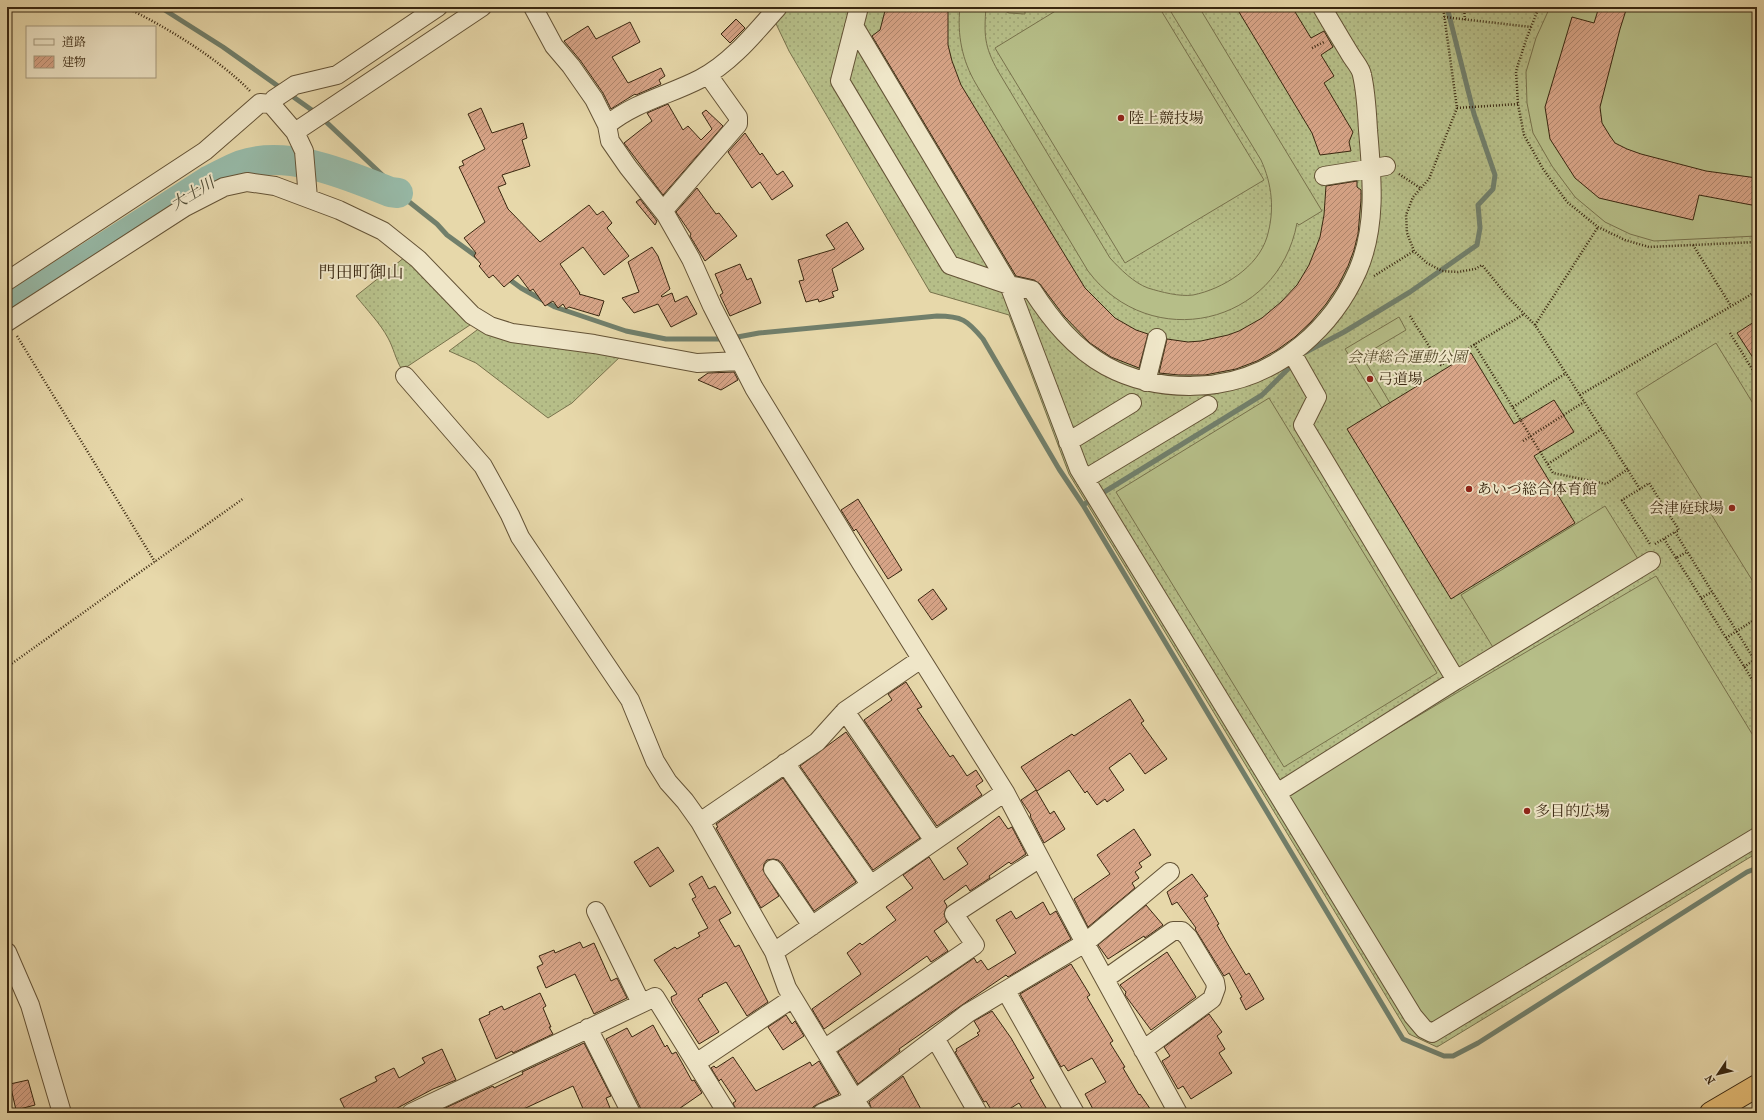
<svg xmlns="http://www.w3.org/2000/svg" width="1764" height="1120" font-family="'IM FELL French Canon','Noto Serif JP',serif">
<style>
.grass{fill:url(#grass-dots);stroke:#78724c}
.pitch{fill:#b6be88;stroke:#78724c}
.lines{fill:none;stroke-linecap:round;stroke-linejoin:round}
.stream{stroke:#717f6b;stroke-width:5}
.river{stroke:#97baa8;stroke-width:30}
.building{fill:url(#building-hatch);stroke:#392710}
.minor-casing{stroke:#645336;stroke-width:20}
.highway-casing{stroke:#392710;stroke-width:24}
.path{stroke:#392710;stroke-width:2.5;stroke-dasharray:1 2;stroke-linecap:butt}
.minor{stroke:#efe6c8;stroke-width:18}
.highway{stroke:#e4bc75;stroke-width:22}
.poi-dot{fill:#8f2418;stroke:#efe6c8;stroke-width:1.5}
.labels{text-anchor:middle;stroke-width:4;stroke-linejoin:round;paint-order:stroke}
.poi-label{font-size:15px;fill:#392710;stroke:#efe6c8;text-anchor:start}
.park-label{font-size:15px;font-style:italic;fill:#584d2e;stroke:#efe6c8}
.water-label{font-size:16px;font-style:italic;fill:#504c36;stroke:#efe6c8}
.quarter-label{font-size:17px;fill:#392710;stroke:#efe6c8}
</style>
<defs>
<pattern id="grass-dots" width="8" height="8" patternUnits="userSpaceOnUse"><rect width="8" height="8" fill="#b6be88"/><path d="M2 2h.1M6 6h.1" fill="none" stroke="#9da374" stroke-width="1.8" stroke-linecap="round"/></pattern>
<pattern id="building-hatch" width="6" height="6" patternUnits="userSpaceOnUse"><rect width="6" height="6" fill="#d7a487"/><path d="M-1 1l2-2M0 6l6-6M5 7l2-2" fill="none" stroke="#af866d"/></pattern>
</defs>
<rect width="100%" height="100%" fill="#e7d8aa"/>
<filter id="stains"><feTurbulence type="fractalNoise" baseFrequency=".005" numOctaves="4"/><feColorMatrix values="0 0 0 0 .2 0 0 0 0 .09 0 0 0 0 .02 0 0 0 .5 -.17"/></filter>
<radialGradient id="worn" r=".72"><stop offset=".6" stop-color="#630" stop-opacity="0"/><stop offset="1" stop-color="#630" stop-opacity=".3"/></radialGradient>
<!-- grass -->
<path class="grass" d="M768,7h989v846l-320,194 -28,-13 -340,-560 -60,-159 -79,-23 -141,-241z
M405,257l68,66 -71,47c-7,-12 -8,-21 -14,-32 -8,-15 -21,-28 -32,-42z
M481,327l142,27 -51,49 -24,15 -72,-55 -27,-12z"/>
<!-- pitch -->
<path class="pitch" d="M960,7h26c-2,28 -2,39 12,64l112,187c10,11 24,25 38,30 13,4 32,9 45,7 30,-6 65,-28 74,-58 8,-27 5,-53 -6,-77l-93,-153h31l123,204 -23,14 -2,-2c-19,103 -147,131 -209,48l-112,-187c-14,-24 -19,-49 -16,-77z
M997,7h28v7l-16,-1z
M1062,7h97l105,173 -139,83 -130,-215z
M1550,7h207v229l-103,5 -24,-7 -25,-12 -30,-25 -23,-31 -19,-33 -6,-30 -1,-31 10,-34z
M1399,317l7,13 -44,26 28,47 -8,5 -37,-59z
M1716,343l41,67v178l-121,-195z
M1269,398l168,275 -153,94 -168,-275z
M1605,506l33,53 -144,90 -33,-54z
M1656,576l101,166v86l-328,200 -142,-234 188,-112z"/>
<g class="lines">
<!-- stream -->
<path class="stream" d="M160,7l63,40 93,66
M322,118l72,68 4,7 39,31 10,11 33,24
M506,277l15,11 34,19 71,24 40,8h58
M732,338l27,-5 178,-17c25,0 30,4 46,23l76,130 24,36 320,534 41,17h9l25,-13 269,-171 10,-4
M1306,352l38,-20 66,-40 67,-47 3,-17 -2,-23 15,-16 2,-14 -21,-61 -27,-107
M1083,505l179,-110 32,-32"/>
<!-- river -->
<path class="river" d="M7,310l201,-129c11,-5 22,-12 33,-16 47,-16 106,10 149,27l8,1"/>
</g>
<!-- building -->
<path class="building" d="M886,7h62v38l4,16 9,24 124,203 30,30 21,12 12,4 -9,34 -28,-11 -21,-14 -26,-27 -24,-32 -6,-4 -18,-4 -144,-240 8,-6z
M1236,7h56l19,31 13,-7 9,16 -12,8 13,21 -10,7 29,49 -4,10 2,9 -31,4 -8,-22z
M1599,7h28l-7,22 -20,78 2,16 8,13 5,7 12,6 14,5 65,17 51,7v28l-58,-11 -6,25 -94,-22 -24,-20 -25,-39 -5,-32 27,-90 22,6z
M736,19l9,9 -15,15 -9,-9z
M630,22l10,20 -28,15 16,26 33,-15 4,8 -6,4 2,4 -25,11 -1,-1 -24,15 -8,-16 -23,-33 -16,-19 24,-15 8,13z
M668,104l15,26 5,-4 13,14 11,-11 -10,-16 4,-3 17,16 -60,69 -39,-52 28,-22 -5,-8z
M481,108l11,25 31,-10 4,15 -5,2 8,26 -28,9 4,9 -8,3 10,22 32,33 49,-37 8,10 6,-4 9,12 -5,5 22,28 -25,19 -21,-28 -23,17 20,29 -1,1 25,7 -5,15 -30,-9 -3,2 -3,-5 -5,4 -5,-7 -8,5 -12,-17 -3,2 -12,-16 -14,12 -11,-12 -4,3 -10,-12 2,-2 -7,-8 2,-3 -12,-15 21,-16 -26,-55 5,-2 -2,-4 23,-12 -17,-35z
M745,133l15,22 2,-2 15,22 6,-4 10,15 -21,14 -12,-18 -8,6 -24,-36z
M1357,181v6l4,3v10l-3,34 -4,16 -6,16 -10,20 -12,18 -15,18 -16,15 -18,13 -20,11 -21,8 -31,6h-26l-20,-2 8,-34 21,3 13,-1 27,-6 11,-4 23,-13 19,-16 16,-17 12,-20 6,-15 5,-13 4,-22 2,-29z
M697,188l19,26 3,-1 18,23 -32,25 -15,-25 1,-2 -15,-22z
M640,199l17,22 -2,4 -19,-23z
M847,222l17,27 -32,20 6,21 -6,2 2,5 -15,5 -1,-3 -12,3 -7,-21 5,-1 -6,-20 37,-11 -9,-14z
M652,247l6,9 12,33 -9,7 1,1 10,-4 3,9 12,-6 10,18 -26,13 -13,-23 -24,9 -12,-15 17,-6 -11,-30z
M740,264l7,16 4,-2 10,25 -31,13 -10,-21 3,-2 -8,-19z
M1757,320v44l-20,-31z
M1471,353l43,71 40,-24 20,32 -40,24 41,67 -124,76 -104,-170z
M734,372l4,8 -17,10 -23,-10 10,-7z
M858,499l44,71 -14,9 -32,-50 -2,2 -13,-21z
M933,589l14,20 -15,11 -14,-20z
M906,682l16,25 -5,2 33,48 3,-2 14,21 9,-6 7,11 -7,5 6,9 -45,31 -73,-106 28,-20 -4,-6z
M1130,699l14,22 -3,2 26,36 -22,15 -15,-21 -21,15 15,22 -17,12 -2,-3 -8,6 -10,-14 -2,2 -16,-23 -32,21 -16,-24 51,-33 2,2z
M846,732l74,106 -47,32 -73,-104z
M783,778l73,104 -42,29 -32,-48 -4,-3 -5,-1 -6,1 -3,4 -1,6 16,26 -18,12 -45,-80 2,-1 -2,-3z
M1036,790l14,24 4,-3 11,18 -21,14 -14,-27 1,-1 -10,-15z
M999,816l9,13 4,-2 14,27 -15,10 -2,-2 -20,14 1,2 -20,13 -4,-6 -22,16 3,5 -3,8 3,8 -13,9 14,20 -17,11 -4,-6 -103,73 -12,-20 49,-35 -14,-21 13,-10 2,2 34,-25 -10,-13 27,-19 -10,-13 26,-18 15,23 24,-16 -11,-16z
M1134,829l17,26 -12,8 3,4 -7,5 4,6 -7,5 3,5 -47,39 -14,-28 36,-25 -13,-19z
M658,847l16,24 -24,16 -16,-25z
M1192,874l16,22 -4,2 15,26 -2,1 10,18 19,32 3,-2 15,26 -18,11 -6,-12 2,-1 -13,-24 -5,3 -29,-47 1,-1 -19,-26 -5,3 -5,-13z
M702,876l7,13 6,-3 16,27 -12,7 16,27 4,-2 29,57 -21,14 -21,-34 -24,13 1,1 -5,3 21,33 -20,12 -27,-42 -1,-5 6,-3 -23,-34 21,-13 2,2 23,-13 -2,-3 10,-5 -16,-29 4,-2 -7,-13z
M1043,902l7,13 6,-4 15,28 -63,38 -2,-2 -44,30 -63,44 1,2 -42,33 -20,-32 136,-94 3,5 4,-3 7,10 28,-17 -20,-33 15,-9 5,8z
M1146,905l17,20 -18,13 -1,-2 -36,23 -10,-14z
M580,942l3,6 11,-5 17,38 6,-3 10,20 -33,16 -19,-40 -29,14 -9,-21 6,-3 -4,-8 15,-6 1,3z
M1167,952l29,45 -45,33 -26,-35 1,-3 -6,-7z
M1071,964l19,31 -3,2 26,44 -3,2 15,24 -2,1 16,27 1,-1 13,19h-58l-10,-19 21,-12 -14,-24 -24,13 -4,-6 -3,2 -41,-73z
M540,993l6,13 -3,2 8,19h-2l4,7 -40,19 -1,-2 -16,8 -17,-40 11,-5 -1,-2 13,-6 2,4z
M992,1011l19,27 23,40 -4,2 19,33h-24l-6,-10 -16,10h-10l-7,-12 -2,1 -29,-50 2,-1 -1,-2 23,-14 -2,-2 3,-2 -6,-10z
M1209,1014l13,18 -5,4 8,13 -6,4 13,20 -41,26 -8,-13 -5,3 -16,-28 8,-5 -6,-9z
M786,1015l6,9 3,-3 9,15 -21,14 -15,-23z
M653,1025l12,22 2,-2 5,9 4,-2 16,29 2,-1 8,13 -29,20h-30l-37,-74 21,-11 5,9z
M584,1043l27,53 -5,2 4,10 -10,5h-15l-12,-27 -58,27h-70l-2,-4 50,-23 1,2 29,-14 -1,-2z
M442,1049l14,31 -23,9 -45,24h-41l-7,-14 37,-18 -2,-4 19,-9 5,10 26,-15 -3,-5z
M733,1057l23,34 54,-29 2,4 7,-5 20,33 -21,10 -5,3 -1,6h-75l-4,-10 3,-2 -15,-22 -2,2 -8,-13 3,-2 2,2z
M903,1076l20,37h-50l-4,-11z
M28,1080l7,25 -19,5 -6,-26z"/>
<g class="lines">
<defs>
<path id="minor" d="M533,7l21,39 17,20 23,33 13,26
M778,7c-23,26 -47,56 -78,72 -31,16 -65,23 -93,46l3,16 18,26 38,48 25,44 21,47 42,82 107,175 144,229 80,151 93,170
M859,7l-19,74 110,184 59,20 23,5c20,31 42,58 74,76 26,14 54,20 83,20 9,-1 18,0 27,-2 64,-9 117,-57 142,-114 19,-45 14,-93 10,-140 -1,-18 -2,-38 -6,-55 -1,-7 -8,-14 -12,-21 -9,-15 -19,-31 -28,-47
M854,26l155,259 70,184 198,324
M271,104l3,-5 21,-14 42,-10 101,-68
M295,132l187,-125
M1324,176l62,-10
M663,211l75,-87v-7l-30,-42
M7,281l198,-130 55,-48 11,1 24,28 9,19 4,47
M7,322l178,-115 39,-20 23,-5 28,4 64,24 44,21 35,28 54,56 18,11 22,7 82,11 103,19 43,-2
M1292,353l25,44 -14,28 153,255 195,-119
M405,376l78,90 27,49 10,22 110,163 25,61 13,21 17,19 15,21 74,130 13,36 76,125
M1146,382l11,-44
M1068,442l64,-39
M1085,479l123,-74
M1456,680l-179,113 136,223 11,13 8,4 325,-196
M845,711l89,130
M785,763l85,121
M700,822l117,-80 28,-31 76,-52
M773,869l39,57
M596,911l45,92
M7,952l23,53 32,108
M774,952l231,-160
M1105,979l68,-48h9l6,6 27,45 1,6 -4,11 -69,51
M1006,991l69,122
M588,1028l43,85
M935,1038l43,75
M824,1049l151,-104 -21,-31 86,-56
M696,1063l97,-65
M411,1113l244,-116 72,116
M822,1113l33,-14 113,-86 117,-70 85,-71"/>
<path id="highway" d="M1711,1113l46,-27"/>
</defs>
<!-- minor casing -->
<use href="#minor" class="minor-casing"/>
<!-- highway casing -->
<use href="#highway" class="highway-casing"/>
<!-- path -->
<path class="path" d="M125,7c40,19 94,52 125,84
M1443,7l14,101 -28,71 -16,18 -7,18 1,18 7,18 13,12 15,8 16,1 17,-3 7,-4 26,32 27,28 105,164 9,-6 30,47 -4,2 82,132
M1464,7l1,13
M1539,7l-12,30 -11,34 2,33 6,31 19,34 24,33 31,25 27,13 24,7 108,-5
M1444,17l87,10
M1312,48l12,-6
M1457,108l61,-4
M1399,174l21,14
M1693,245l38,61
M1374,276l40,-25
M1410,316l31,49 83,-51
M1535,325l63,-98
M1730,333l27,44
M17,336l138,226
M1474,344l79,129 53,11 22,-15
M1580,395l177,-104
M1513,407l53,-34
M1523,441l61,-39
M1548,464l54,-35
M1640,489l-18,11 28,44
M1664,539l12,19 11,-6
M1655,544l20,-12
M1676,558l81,129
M1701,598l11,-6
M1726,638l31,-20
M7,667l237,-169
M1744,667l10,-7"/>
<!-- minor -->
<use href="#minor" class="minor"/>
<!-- highway -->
<use href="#highway" class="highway"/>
</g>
<!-- markers -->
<g class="poi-dot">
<circle cx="1121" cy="118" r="4"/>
<circle cx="1370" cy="379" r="4"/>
<circle cx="1469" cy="489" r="4"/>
<circle cx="1732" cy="508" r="4"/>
<circle cx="1527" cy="811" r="4"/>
</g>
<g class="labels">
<!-- poi labels -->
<g class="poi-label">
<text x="1129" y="123">陸上競技場</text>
<text x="1378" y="384">弓道場</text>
<text x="1477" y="494">あいづ総合体育館</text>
<text x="1724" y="513" text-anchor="end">会津庭球場</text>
<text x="1535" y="816">多目的広場</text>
</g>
<!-- park labels -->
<g class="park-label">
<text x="1407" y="362">会津総合運動公園</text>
</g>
<!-- water labels -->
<g class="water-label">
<text transform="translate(192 193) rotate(-31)" y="6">大土川</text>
</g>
<!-- quarter labels -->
<g class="quarter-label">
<text x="361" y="278">門田町御山</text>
</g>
</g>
<!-- margin -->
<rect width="1764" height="1120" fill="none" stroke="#e7d8aa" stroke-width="24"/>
<rect x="8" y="8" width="1748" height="1104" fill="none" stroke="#392710" stroke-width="2"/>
<rect x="12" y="12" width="1740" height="1096" fill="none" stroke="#392710"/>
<!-- legend -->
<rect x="26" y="26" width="130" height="52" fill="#efe6c8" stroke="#a69a7e"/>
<rect x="34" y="39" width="20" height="6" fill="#efe6c8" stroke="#a69a7e"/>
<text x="62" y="46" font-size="12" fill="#392710">道路</text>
<rect x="34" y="56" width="20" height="12" fill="url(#building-hatch)" stroke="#a69a7e"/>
<text x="62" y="66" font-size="12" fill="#392710">建物</text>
<!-- north arrow -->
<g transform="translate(1718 1074) rotate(235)" stroke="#efe6c8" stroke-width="3" paint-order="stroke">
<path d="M0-3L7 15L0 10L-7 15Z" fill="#392710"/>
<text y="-6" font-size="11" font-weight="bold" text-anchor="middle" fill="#392710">N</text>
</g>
<rect width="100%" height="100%" filter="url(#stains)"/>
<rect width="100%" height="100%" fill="url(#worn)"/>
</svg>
